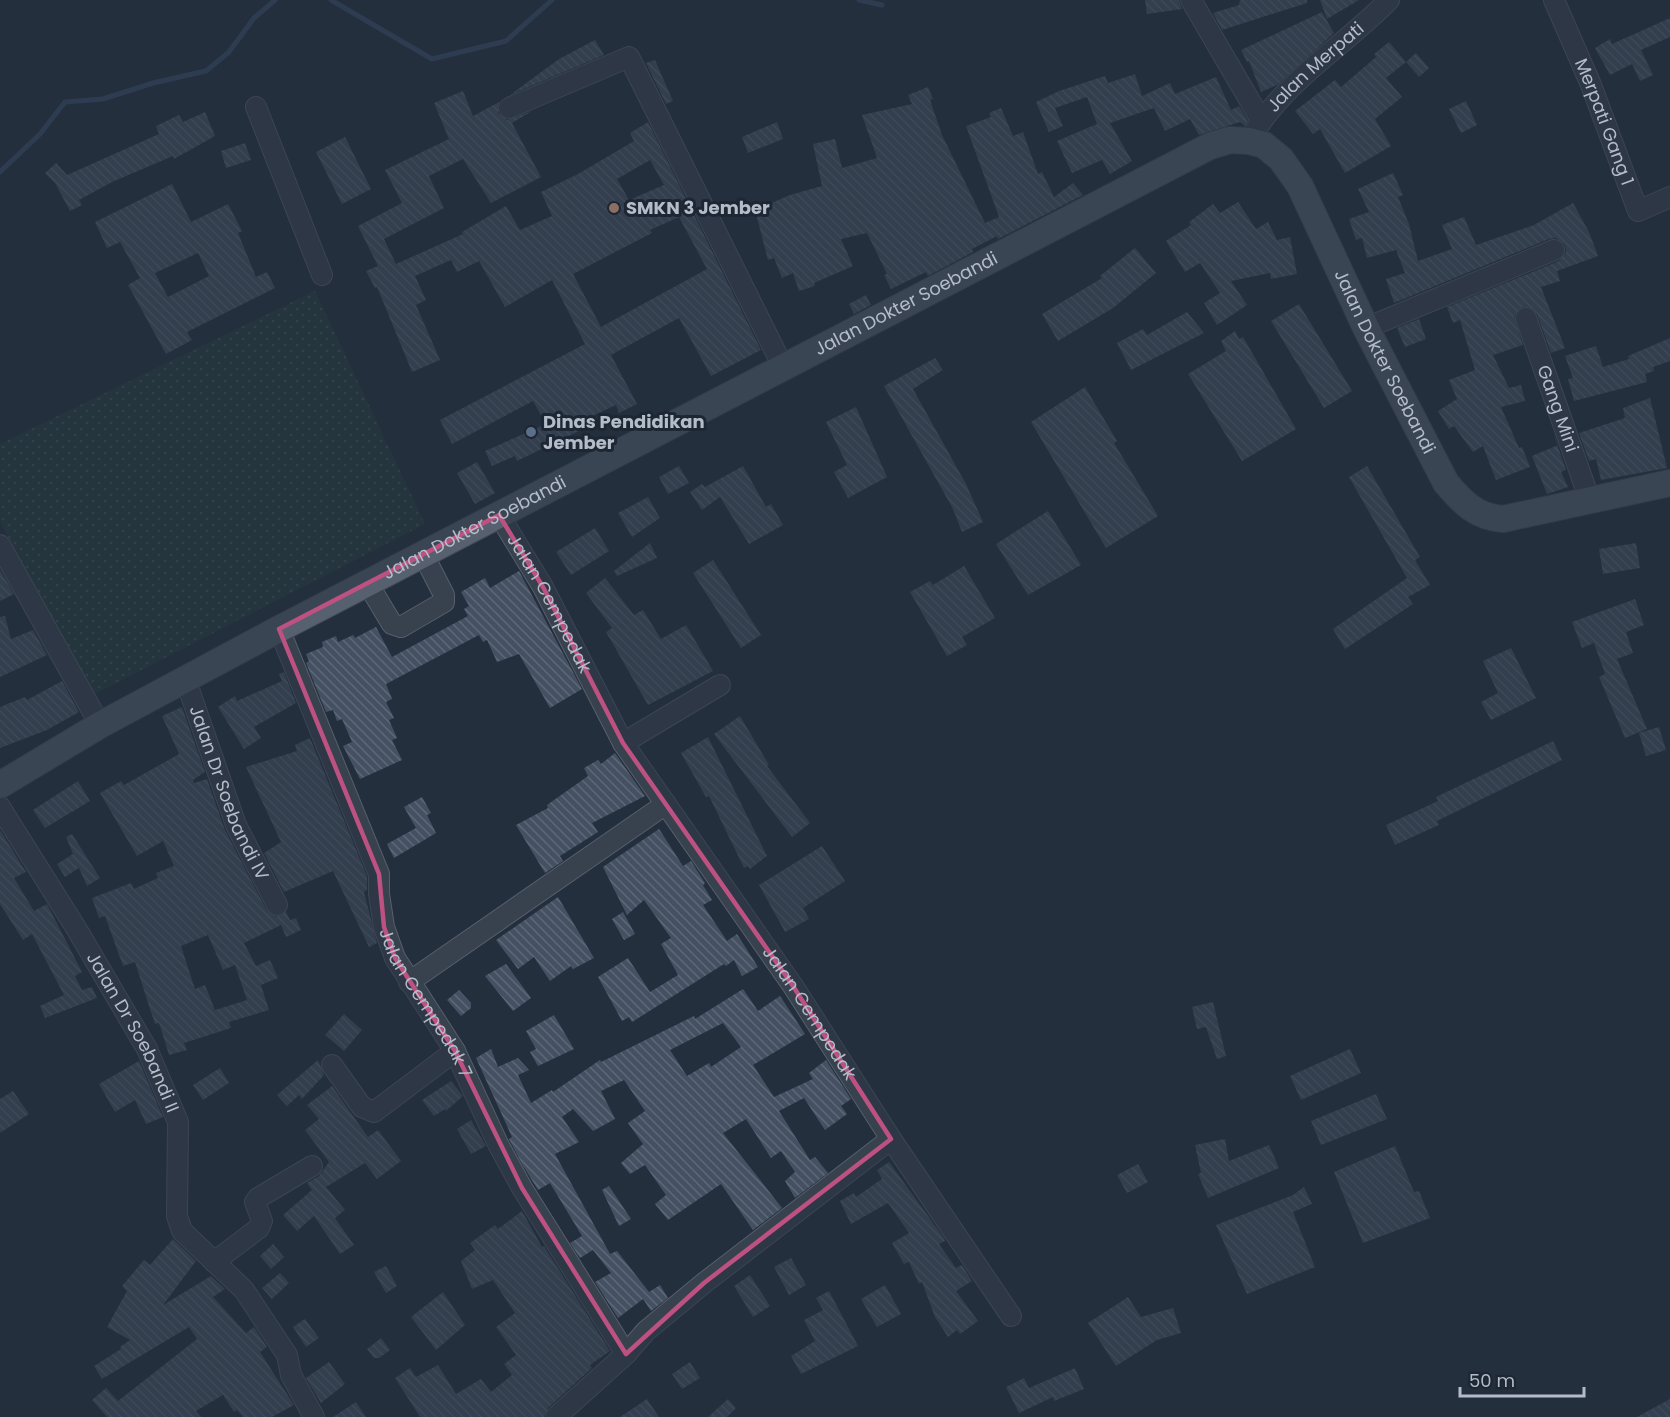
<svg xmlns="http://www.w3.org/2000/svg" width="1670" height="1417" font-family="Poppins,sans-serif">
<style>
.green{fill:url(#green-dots)}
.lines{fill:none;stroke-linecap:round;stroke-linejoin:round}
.stream{stroke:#394c67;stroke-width:5}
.building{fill:url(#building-back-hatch);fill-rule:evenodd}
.minor-casing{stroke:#565f6c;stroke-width:22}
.major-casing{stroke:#414a57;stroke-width:28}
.minor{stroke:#38414e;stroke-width:20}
.major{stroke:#56606e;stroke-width:26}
.marked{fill:none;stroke:#bd5182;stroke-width:4.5;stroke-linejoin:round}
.education-dot{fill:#8d6e63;stroke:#1d2633;stroke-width:2}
.service-dot{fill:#5c6f8a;stroke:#1d2633;stroke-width:2}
.labels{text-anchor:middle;stroke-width:6;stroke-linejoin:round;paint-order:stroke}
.street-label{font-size:18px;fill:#b4bcc9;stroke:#1d2633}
.poi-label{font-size:18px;font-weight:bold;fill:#b4bcc9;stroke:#1d2633;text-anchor:start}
</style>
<defs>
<pattern id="green-dots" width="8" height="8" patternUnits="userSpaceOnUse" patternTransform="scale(1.5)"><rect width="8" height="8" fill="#263c3f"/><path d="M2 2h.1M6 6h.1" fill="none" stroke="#435659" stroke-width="1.8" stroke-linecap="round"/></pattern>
<pattern id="building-back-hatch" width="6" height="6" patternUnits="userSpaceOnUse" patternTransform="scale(1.5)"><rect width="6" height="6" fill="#455162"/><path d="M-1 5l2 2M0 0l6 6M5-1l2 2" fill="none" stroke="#5d6877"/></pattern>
</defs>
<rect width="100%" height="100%" fill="#242f3e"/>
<!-- green -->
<path class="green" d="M315,291l110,233 -334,172 -91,-175v-77z"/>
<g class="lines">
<!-- stream -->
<path class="stream" d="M331,0l101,59 74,-18 46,-41
M859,0l23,5
M0,172l40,-38 25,-32 38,-3 50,-16 53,-12 23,-19 25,-34 21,-18"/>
</g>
<!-- building -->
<path class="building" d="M1145,0h34l3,9 -35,5z
M1240,0h67v3l-85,27 -9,-17 26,-8z
M1320,0h39l-32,19z
M1322,12l12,21 -57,52 -16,7 -12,-31 -2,1 -6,-12z
M1670,18v19l-29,13 12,25 -13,6 -8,-17 -22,11 -15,-27 15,-9 2,5z
M595,40l9,15 -94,40 49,-36z
M1389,42l17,20 -20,16 16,19 -27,22 16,27 -46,27 -25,-44 -7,5 -18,-23 40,-31 6,7 35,-30 -2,-3z
M1416,53l13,15 -10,9 -13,-15z
M655,60l18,41 -7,3 -20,-41z
M1135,74l7,22 28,-13 5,11 41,-17 15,33 8,-4 9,15 -3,5 -5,-4 -41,13 -9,-16 -25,12 -11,-23 -44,15 22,38 -22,13 -8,-14 -30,13 -15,-32 40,-17 -10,-27 -32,11 8,18 -14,6 -13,-30 23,-11 46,-15 3,7z
M928,87l5,12 -3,1 12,35 43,88 14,-6 -33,-91 25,-9 -2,-4 12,-5 12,28 10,-4 15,42 4,-2 12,25 19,-14 10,12 -85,44 -1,-3 -25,13 1,3 -45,24 -2,-4 -35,17 -7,-14 3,-1 -20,-41 -26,6 12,27 -39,17 1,3 -16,5 -6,-18 -11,5 -8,-20 -6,2 -13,-50 35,-15 32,-9 -9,-42 22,-5 7,29 35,-10 -15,-43 50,-11 -4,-9z
M463,91l10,25 26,-14 -1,11 9,7 25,-9 -20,12 29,54 -50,26 -28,-44 -34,17 15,32 -60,31 12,25 67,-30 -1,-2 44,-26 14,24 32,-14 -11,-24 37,-18 56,-33 -4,-8 18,-11 113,228 -50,26 -32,-58 -68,37 26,49 -18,9 -3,-8 -37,17 4,7 -66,32 -2,-5 -23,10 -7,-15 61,-27 -13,-23 -81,43 -12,-24 145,-76 -33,-64 -47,27 -26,-46 -22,11 -6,-12 -36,16 11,24 -10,5 24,55 -28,12 -35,-85 -2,1 -9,-17 12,-5 -20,-40 44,-23 -17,-33 64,-31 -15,-36zM650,160l14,25 -35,15 -12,-21zM679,217l28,52 -106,58 -28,-53 79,-41 -2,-3z
M1466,101l11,24 -16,8 -12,-24z
M205,112l10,24 -41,23 -1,-3 -61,26 -33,18 3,5 -12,6 -15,-28 -10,-10 11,-10 11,12 92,-41 -3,-8 23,-11 4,7z
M777,122l6,17 -35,14 -6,-16z
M345,137l26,52 -29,15 -26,-52z
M245,143l6,17 -25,8 -5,-17z
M1393,173l10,22 -5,2 11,27 9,37 34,-12 -10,-24 22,-8 12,28 58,-20 39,-22 16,29 9,24 -41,15 3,10 -19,6 24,61 -14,5 -14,-39 -4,-5 -10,-2 -9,9 9,29 -30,10 16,33 12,-3 4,16 -24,6 18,41 3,-1 8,20 -34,13 -13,-34 -10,6 -19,-26 -5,3 -11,-18 19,-12 -8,-19 26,-10 -15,-50 -7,3 -6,-16 112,-46 7,-9 -1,-7 -9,-7 -7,1 -155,64 -8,-24 19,-6 -9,-23 -29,8 -5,-20 -6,2 -7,-21 20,-7 -11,-23z
M172,184l19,38 37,-18 14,27 -4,2 18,44 11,-5 8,16 -88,44 5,8 -26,14 -38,-69 12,-7 -20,-36 -13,6 -12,-26zM198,253l11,23 -41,21 -13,-24z
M1238,202l18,27 12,-7 9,18 13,-3 7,37 -26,5 -1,-6 -39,8 16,24 -30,20 -13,-22 16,-10 -20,-30 -15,9 -19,-31 25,-16 -2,-3 24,-18 7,9z
M1135,248l21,25 -43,35 -55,33 -16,-27 60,-36 -2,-2z
M866,295l5,10 -17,9 -5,-10z
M1299,304l53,87 -28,17 -53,-87z
M1187,312l17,21 -73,37 -14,-27 26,-14 4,6z
M1419,319l7,20 -21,8 -8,-19z
M1235,331l4,8 4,-2 53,92 -54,32 -54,-87 38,-23 -5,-10z
M1670,338v23l-17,6 1,4 -9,3 2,8 -73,19 -6,-22 5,-1 -8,-22 31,-10 7,21 26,-8 -1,-3z
M935,358l8,12 -30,19 53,95 17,38 -21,10 -9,-23 -69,-123z
M1085,387l32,54 -3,2 44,73 -52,32 -75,-126z
M1650,398l17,70 -66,12 -5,-21 -7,2 -10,-28 46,-15 -2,-10z
M856,407l31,70 -39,21 -14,-26 13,-7 -21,-43z
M1554,435l12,35 -5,2 7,15 -21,7 -15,-38 26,-11z
M477,462l18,31 -20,11 -18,-31z
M679,466l10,17 -21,11 -9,-17z
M743,466l23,41 5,-3 12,21 -34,19 -29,-47 -18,13 -12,-18 12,-8 3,3z
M1367,466l53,91 -5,3 15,25 -22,12 5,7 -68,45 -12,-20 74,-51 -58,-101z
M648,497l12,21 -28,19 -14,-24z
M1048,511l33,54 -53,30 -32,-51z
M595,528l14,23 -38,24 -15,-23z
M650,543l7,15 -40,18 -3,-5z
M1636,543l4,25 -37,6 -4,-25z
M713,560l48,75 -20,13 -48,-75z
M964,566l31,52 -33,19 5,8 -20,11 -37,-64 20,-11 3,4z
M0,570l14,24 -14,7z
M519,571l63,118 -32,19 -31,-54 -22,8 -10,-22 -4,2 -4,-7 -93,49 6,15 -6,3 8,16 -5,2 8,18 -5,2 10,20 -42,19 -17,-33 9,-4 -10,-23 -5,2 -4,-11 -7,2 -20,-49 3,-2 -3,-7 17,-7 -1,-5 14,-6 2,6 15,-7 2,3 21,-11 16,30 76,-41 -4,-7 5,-3 -8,-14 24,-14 5,10z
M605,578l29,37 9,-5 18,29 25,-14 27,46 -65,34 -42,-73 6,-4 -26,-35z
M1635,599l9,26 -18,7 7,21 -16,6 30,70 -22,9 -26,-61 6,-3 -11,-31 -12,5 -10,-26z
M5,616l6,23 22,-9 14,25 -47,22v-60z
M1511,648l25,50 -45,22 -10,-18 17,-9 -15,-32z
M284,672l12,31 -42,24 7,11 -17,11 -26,-42 17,-11 2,5 45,-20 -3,-7z
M62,681l17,31 -32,18 -47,18v-41l25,-10 2,3z
M182,707l23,65 -12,8 1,3 13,-4 18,51 42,81 9,6 10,-5 4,8 6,-2 5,12 -15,7 -5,-12 -37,18 12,23 14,-6 8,18 -17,7 8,25 -40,12 2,6 -47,15 3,7 -18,5 -10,-32 -4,1 -6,-18 -14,-44 -12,4 -18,-50 -6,2 -7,-20 39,-15 3,6 24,-11 -2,-5 18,-7 -11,-25 -26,15 -37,-63 21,-12 3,4 55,-31 -17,-38zM208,935l15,35 12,-5 12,35 -32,10 -10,-25 -10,4 -14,-43z
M740,716l29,49 -2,1 43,57 -18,14 -78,-103z
M1659,727l7,23 -20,6 -7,-23z
M708,737l59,119 -17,13 -2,-3 -4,2 -35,-72 -3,1 -25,-44z
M310,738l57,138v14l-3,2 13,51 -8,4 -36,-76 -49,21 -20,-39 17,-11 -35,-75 51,-16 -2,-6z
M1553,741l9,19 -125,61 2,4 -44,20 -9,-20 52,-24 -2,-4z
M615,753l30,43 -53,27 6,9 -38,24 3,5 -18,12 -29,-48 32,-17 -1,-3 41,-29 -4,-8 14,-8 3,4z
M78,781l12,20 -45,27 -12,-18z
M422,797l9,16 -4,2 9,18 -42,25 -7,-14 29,-16 -12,-21z
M659,829l24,37 8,-5 14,22 -2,2 9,15 -9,5 24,36 10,-7 21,33 -16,9 -8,-16 -8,6 -2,-2 -92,58 -3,-5 -7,4 -24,-44 30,-19 22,34 28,-17 -17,-31 10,-6 -27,-38 -17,15 -24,-48z
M0,830l26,42 -12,6 20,33 13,-7 35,68 -7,4 7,14 10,-3 5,11 -52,20 -5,-12 24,-11 -32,-61 -9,6 -23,-36z
M72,834l28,44 -13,8 -8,-18 -14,9 -8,-13 16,-10 -7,-17z
M822,846l23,35 -42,27 6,11 -24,13 -26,-47z
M558,897l36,61 -21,11 -2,-3 -21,15 -16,-24 -16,12 -22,-29z
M623,912l12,22 -11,6 -12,-21z
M506,964l25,34 -18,13 -28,-35z
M743,989l15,22 22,-15 25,38 -52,31 21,32 39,-18 -4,-6 17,-13 25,39 -10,7 6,8 -22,16 -21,-32 -25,13 31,49 5,-3 13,16 -33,25 -10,-17 10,-9 -14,-21 -10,7 -25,-39 -23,14 59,75 -29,22 -32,-46 -53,36 -13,-16 11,-9 -21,-30 -15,9 -9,-11 22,-19 -15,-21 17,-12 -21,-31 -23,11 14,28 -22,12 -20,-22 -11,8 17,25 -24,12 55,100 7,-3 32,41 11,-7 8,13 -17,13 -8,-12 -25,19 -23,-36 16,-9 -18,-23 -13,8 -10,-15 12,-7 -32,-53 -12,7 -16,-26 -13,-25 3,-2 -36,-79 15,-9 7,18 20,-9 11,12 -11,5 13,28 21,-13 1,2 47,-32 1,2 93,-46 1,3zM723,1023l18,24 -30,20 -2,-4 -22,13 -17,-26z
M459,990l12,13v5l-10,8 -14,-16z
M1213,1002l13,54 -9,3 -11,-32 -9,2 -5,-22z
M344,1014l18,16 -18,21 -19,-16z
M554,1015l20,34 -36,17 -8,-14 6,-3 -10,-18z
M1350,1049l11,24 -60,27 -11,-24z
M318,1060l6,15 -22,24 -3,-4 -12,11 -10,-11z
M139,1061l24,56 -17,7 -11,-24 -20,12 -16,-28z
M220,1068l9,15 -26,17 -10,-15z
M451,1081l12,15 -17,15 -1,-2 -11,7 -12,-16z
M332,1086l36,51 10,-7 23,31 -24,18 -12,-16 -39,24 19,23 -10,8 19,27 -14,9 -26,-38 -17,15 -14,-16 29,-25 -5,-7 12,-7 10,-14 -24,-32 14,-11 -12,-14z
M13,1091l16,23 -29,19v-34z
M1376,1094l11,25 -66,26 -10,-24z
M471,1120l15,26 -15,8 -14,-25z
M1225,1139l4,22 40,-16 10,23 -71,30 -10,-24 3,-1 -6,-28z
M1395,1146l19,46 5,-1 11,27 -67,25 -29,-71z
M889,1162l55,76 1,3 -6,3 17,24 6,-3 10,16 -16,10 22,30 -18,13 -3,-4 -9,7 -13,-20 -13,-35 -3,2 -10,-22 -5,2 -12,-21 17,-10 -21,-30 -37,21 -11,-23 14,-8 2,4 26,-18 -5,-9z
M1138,1164l10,18 -21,11 -10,-18z
M609,1186l22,33 -12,7 -17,-36z
M1304,1187l8,17 -19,8 22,55 -68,27 -31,-69 77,-30z
M522,1211l20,36 2,-1 66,105 -20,14 2,3 -44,40 -4,9h-124l-25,-39 15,-10 6,9 22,-12 18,29 25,-15 10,13 21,-17 -8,-11 12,-9 -20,-28 19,-14 -22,-33 -21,9 -11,-28 14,-11 -5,-7 25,-18 3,4z
M173,1239l23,22 -33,44 48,-29 14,13 -12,8 33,36 8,-6 13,20 -7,5 34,53 -22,12h-29l-6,-7 -3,2 -11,-17 -27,16 5,6h-94l-15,-17 14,-12 12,13 79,-62 -8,-12 -87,52 -8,-13 27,-17 -1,-2 10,-7 -23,-13 20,-36 -5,-5 22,-26 6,5z
M273,1244l11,13 -13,12 -11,-13z
M791,1258l15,27 -17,10 -15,-28z
M386,1266l11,20 -11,7 -12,-21z
M280,1273l9,10 -17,16 -10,-11z
M750,1275l20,31 -17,11 -19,-31z
M885,1285l16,29 -24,13 -16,-28z
M829,1291l29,55 -57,28 -10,-18 24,-15 -11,-21 19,-10 -7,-12z
M443,1292l22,33 -29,25 -25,-33z
M1128,1297l13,20 32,-9 8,25 -24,7 -41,26 -28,-43z
M305,1319l14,19 -13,9 -13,-20z
M381,1338l9,12 -11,8h-5l-7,-9z
M329,1362l16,22 -24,19 -15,-25z
M690,1362l10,16 -18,11 -10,-15z
M1075,1368l9,21 -30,12 -1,-4 -34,16 -13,-26 18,-9 5,10z
M647,1399l12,18h-39z
M728,1399l8,9 -9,9h-19z
M1670,1399v18h-33z
M356,1402l10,15h-33z"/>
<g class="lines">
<defs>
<g id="minor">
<path d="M1191,0l70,120"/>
<path id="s1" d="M1554,0l37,85 47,126 32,-14"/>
<path d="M256,107l66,168"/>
<path d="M509,108l120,-51 154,310"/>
<path id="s2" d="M1249,141c33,-59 94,-94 140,-141"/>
<path id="s3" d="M1526,318l64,183"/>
<path d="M1366,328l188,-78"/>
<path id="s4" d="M499,515l44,72 80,156 170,243 98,153 120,177"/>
<path d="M0,545l100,180"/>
<path d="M368,584l24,40 9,3 43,-25v-7l-20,-39"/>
<path id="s5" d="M279,629l100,245v20l5,33 11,31 60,93 43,93 24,44 104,166"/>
<path id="s6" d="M185,678l51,147 41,80"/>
<path d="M623,743l97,-58"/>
<path id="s7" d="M0,807l76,121 71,121 31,73 -1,94 5,15 62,59 43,65 4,20 23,42"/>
<path d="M409,982l257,-178"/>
<path d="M332,1065l30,42 12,5 81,-61"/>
<path d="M214,1262l45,-34 3,-7 -7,-19 3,-4 54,-32"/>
<path d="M556,1417l70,-63 20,-23 58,-48 187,-144"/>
</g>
<g id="major">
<path id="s8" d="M0,785l100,-60 179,-96 931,-483 20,-6 19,1 15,4 17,14 19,27 66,142 80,155c16,19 30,34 57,36l167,-36"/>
</g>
</defs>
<!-- minor casing -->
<use href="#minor" class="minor-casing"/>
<!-- major casing -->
<use href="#major" class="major-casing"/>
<!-- minor -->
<use href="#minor" class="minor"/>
<!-- major -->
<use href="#major" class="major"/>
</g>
<!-- marked area -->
<path d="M0 0H1670V1417H0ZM499,515l44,72 80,156 170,243 98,153 -187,144 -78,71 -104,-166 -67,-137 -60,-93 -11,-31 -5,-53 -100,-245z" fill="#242f3e" fill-opacity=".55" fill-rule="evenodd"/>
<path class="marked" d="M499,515l44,72 80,156 170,243 98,153 -187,144 -78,71 -104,-166 -67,-137 -60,-93 -11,-31 -5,-53 -100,-245z"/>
<!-- markers -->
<circle class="education-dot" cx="614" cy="208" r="6"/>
<circle class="service-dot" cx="531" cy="432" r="6"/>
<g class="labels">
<!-- street labels -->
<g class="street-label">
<text dy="6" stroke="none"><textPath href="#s2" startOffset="100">Jalan Merpati</textPath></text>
<text dy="6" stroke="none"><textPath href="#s1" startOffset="132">Merpati Gang 1</textPath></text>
<text dy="6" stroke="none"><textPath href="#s8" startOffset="1026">Jalan Dokter Soebandi</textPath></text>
<text dy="6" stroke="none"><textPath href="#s8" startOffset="1674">Jalan Dokter Soebandi</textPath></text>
<text dy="6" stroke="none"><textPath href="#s3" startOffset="96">Gang Mini</textPath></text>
<text dy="6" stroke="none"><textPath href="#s8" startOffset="540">Jalan Dokter Soebandi</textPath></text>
<text dy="6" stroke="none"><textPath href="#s4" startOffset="102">Jalan Cempedak</textPath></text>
<text dy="6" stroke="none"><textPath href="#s6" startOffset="123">Jalan Dr Soebandi IV</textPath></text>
<text dy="6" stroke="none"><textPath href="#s5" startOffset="405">Jalan Cempedak 7</textPath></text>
<text dy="6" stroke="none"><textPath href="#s4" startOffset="588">Jalan Cempedak</textPath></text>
<text dy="6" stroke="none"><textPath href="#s7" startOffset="262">Jalan Dr Soebandi II</textPath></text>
</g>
<!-- poi labels -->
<g class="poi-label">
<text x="626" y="214">SMKN 3 Jember</text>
<text x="543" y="428">Dinas Pendidikan<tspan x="543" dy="21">Jember</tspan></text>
</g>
</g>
<!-- scale -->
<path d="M1460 1387v9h124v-9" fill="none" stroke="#b4bcc9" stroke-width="3"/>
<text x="1469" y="1387" font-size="18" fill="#b4bcc9" stroke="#1d2633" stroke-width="4.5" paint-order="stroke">50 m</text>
</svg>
